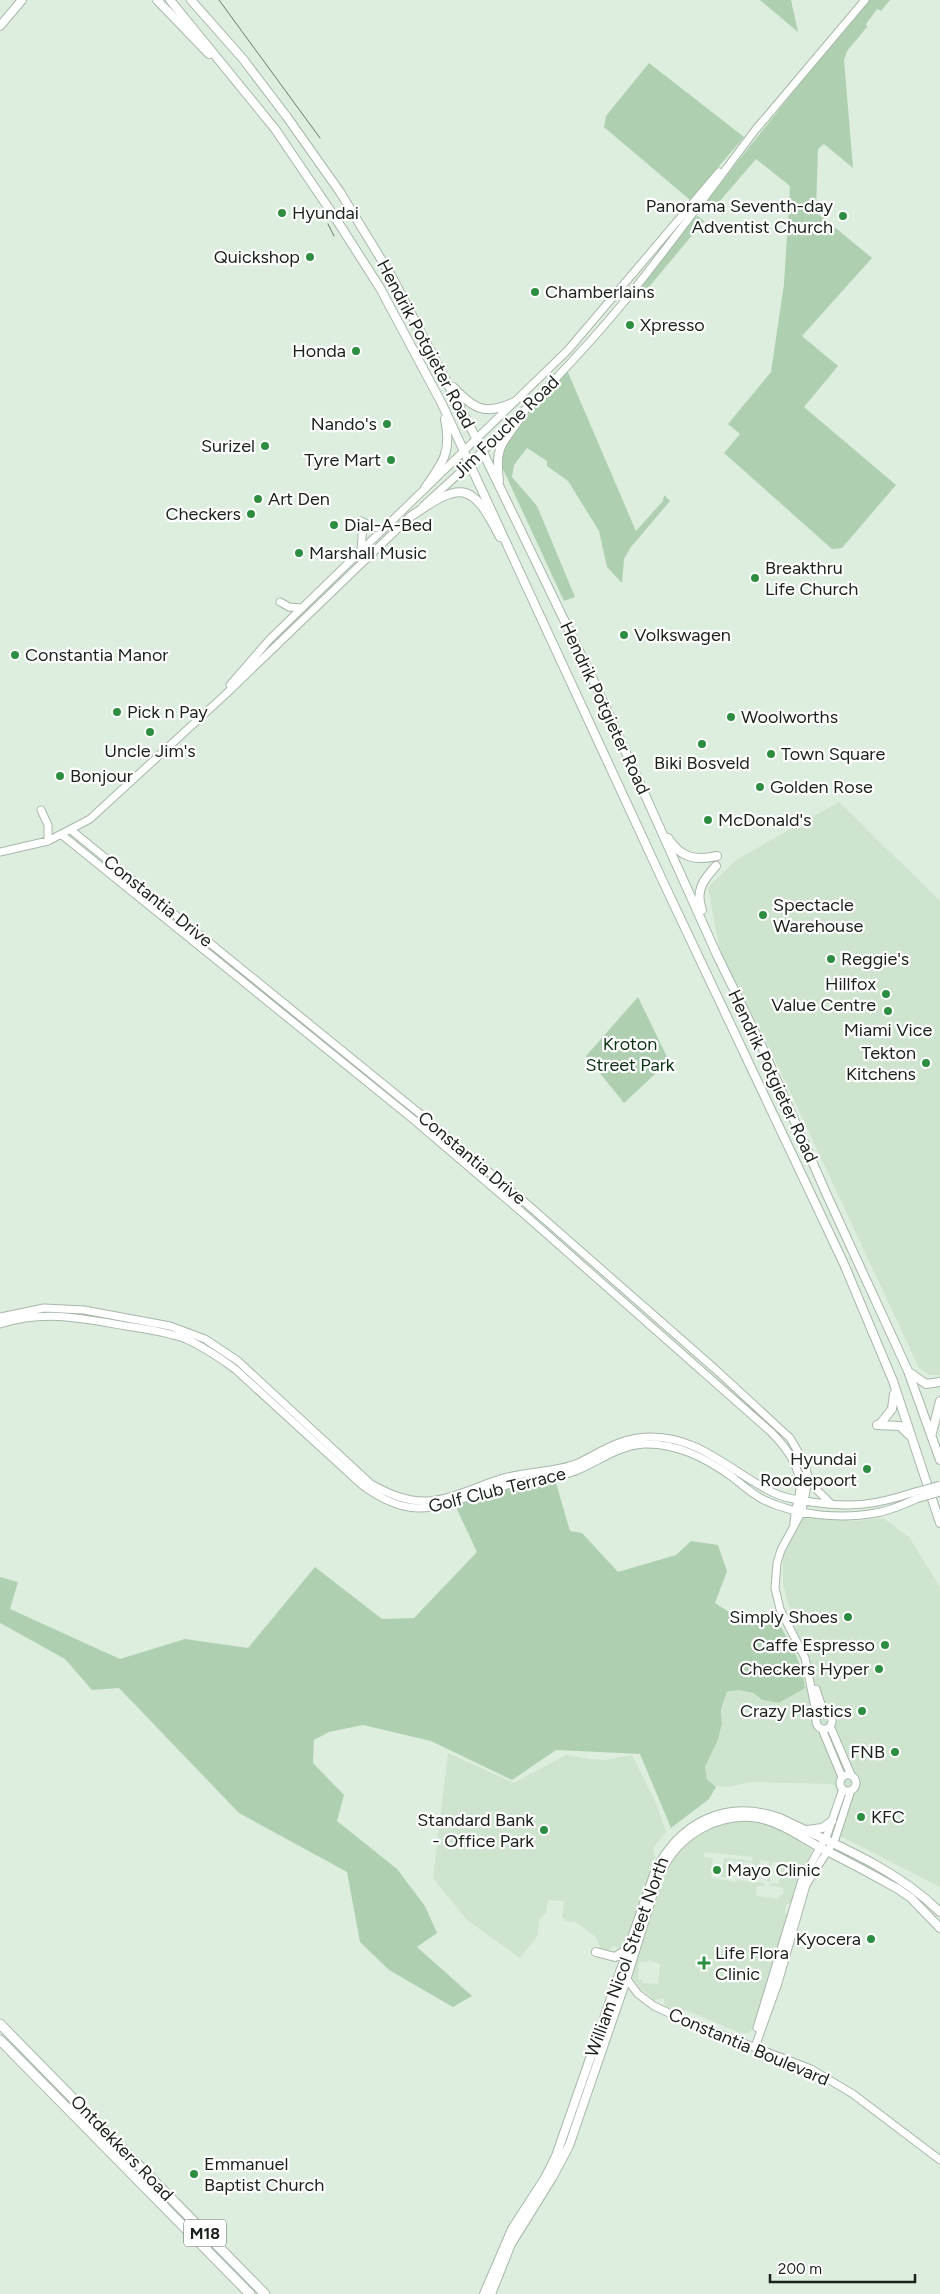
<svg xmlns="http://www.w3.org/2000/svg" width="940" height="2294" font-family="Figtree,sans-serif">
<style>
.built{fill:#cee4cf;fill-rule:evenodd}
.green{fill:#aed0b1}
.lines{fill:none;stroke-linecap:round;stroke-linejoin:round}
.stream{stroke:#657f67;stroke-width:1}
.tertiary-casing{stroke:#a8b7a9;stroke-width:9}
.secondary-casing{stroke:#a8b7a9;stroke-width:10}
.primary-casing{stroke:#a8b7a9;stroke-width:11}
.tertiary{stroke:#fff;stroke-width:7}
.secondary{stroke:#fff;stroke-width:8}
.primary{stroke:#fff;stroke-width:9}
.tertiary-bridge-casing{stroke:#a8b7a9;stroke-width:9;stroke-linecap:butt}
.tertiary-bridge{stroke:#fff;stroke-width:7}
.poi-dot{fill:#2d8e42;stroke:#fff;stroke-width:2}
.labels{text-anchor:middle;stroke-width:4.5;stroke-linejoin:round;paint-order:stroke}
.shield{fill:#fff;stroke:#5f645f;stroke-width:1}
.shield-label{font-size:16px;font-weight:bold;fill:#1b211b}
.poi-label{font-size:18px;fill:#1b211b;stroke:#fff;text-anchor:start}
.street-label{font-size:18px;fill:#1b211b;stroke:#fff}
.park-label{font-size:18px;fill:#0b3213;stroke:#fff}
</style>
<rect width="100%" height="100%" fill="#ddedde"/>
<!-- built -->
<path class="built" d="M839,802l101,99v474h-11l-10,-7 -147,-315 -52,-101 -12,-65 28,-27z
M803,1516l52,5 28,-3 26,19 31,50v300l-113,-58 12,-31 -4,-12 -5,-2 -79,-2 -23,5 -12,-1 -9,-7 -2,-12 12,-25 5,-18v-14l5,-17 12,-3 14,4 9,7 17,2 32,-20 -6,-13 -22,-86v-36z
M448,1753l66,30 52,-28 23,4 17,1 26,-5 24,48 10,29 -13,16 2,10 -11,35 -22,56 -8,-3 -7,6 -6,-2 -4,-12 -21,-16 -10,-1 -4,-4 2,-16 -16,-1 -2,13 -7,7 -1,15 -18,23 -53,-38 -34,-42z
M752,1821l26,8 36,18 -14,28 -9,29h-5l-1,9h3l-34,115 -5,5h-9l-49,-21 -6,-2 -3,3 -15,-6 -3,-3v-6l-9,2 -13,-10 -10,-13 25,-90 9,-21 17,-21 20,-15 24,-8zM704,1852l49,5 -1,4 -28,-3 -3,19 6,1 2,-18 9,1 -1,17 5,1 2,-17 9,1 -2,17 7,1 2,-21 9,1 -2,21h3l2,-20h9l-2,22 -9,-1 -1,2 14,3v7h-3l-1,4 -23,-3 1,-10h8v-3l-28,-3 -1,2 -25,-4 2,-20 -9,-1zM648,1960l12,4 -2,20 -16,-1v-3l-4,-1 1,-17h9z"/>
<!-- green -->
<path class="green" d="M760,0h31l7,32z
M869,0h21l-9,11 -4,-2 -11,15 1,3 -20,24 -3,9 9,108 -29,-24 -6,5 -2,63 56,46 -70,78 36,30 -34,41 92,78 -54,63 -10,1 -108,-96 16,-19 -12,-10 43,-52 13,-88 6,-98 -34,-27 -48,56 -8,-6 112,-141z
M649,63l95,74 -54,63 -86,-73 2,-11z
M698,216l6,5 -66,79 -2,-5 56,-77z
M567,370l69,161 27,-30 1,-6 6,6 -39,46 -7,12 -2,24 -15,-16 -8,-36 -31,-50 -21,-15v-5l-20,-13 -13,17 -2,12 25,29 38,91 -11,4 -62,-134v-15l10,-20z
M638,997l31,64 -45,42 -38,-47z
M550,1482l6,1 14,48 12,2 36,39 58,-17 15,-14 27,4 9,26 -12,32 31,20 28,-8c13,23 29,46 31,73l-26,15 -17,-3 -9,-7 -14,-3 -12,2 -6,18 1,14 -5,18 -12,25 2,12 9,8 -7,12 -38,29 -31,-74 -84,-4 -44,30 -81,-39 -68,-16 -34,7 -15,8 -1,23 31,32 -7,26 60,48 28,37 12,27 -20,14 55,49 -19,11 -64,-37 -29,-28 -13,-70 -108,-59 -120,-125 -27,2 -27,-31 -65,-36v-46l18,5 -8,27 110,50 65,-20 63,9 67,-81 67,52 32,-1 63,-66 -22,-47c31,-11 62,-20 95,-23z"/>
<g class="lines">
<!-- stream -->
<path class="stream" d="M219,0l101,138
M328,224l6,12"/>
<defs>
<path id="tertiary" d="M757,128l108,-128
M423,506c73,-65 143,-133 205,-209 45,-56 88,-115 131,-172
M361,521l9,5 12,3
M361,550l2,-26
M280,602l9,5 13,1
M230,685l40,-46 298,-289 151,-178
M41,810l7,15v16
M71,830l348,283 108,91 187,164 76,70 14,24 3,11v12l-5,26 -21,39 -4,13 -2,25 5,21 25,49 12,59
M62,835l352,285 110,94 247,218c15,15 30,35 29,57 -1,12 -6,23 -6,35
M0,852l48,-11 42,-22 137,-126 186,-179
M0,1317l44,-9 40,2 86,16 35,13 33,22 133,123c18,10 36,18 57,17 25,-1 55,-18 80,-24 23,-6 49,-5 70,-14 25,-12 41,-25 71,-26 51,-1 83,36 125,56 12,6 25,7 37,9 43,6 64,3 104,-10
M0,1324c45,-14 80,-6 126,2 20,3 41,6 60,13 18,8 34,19 49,30l127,116c59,44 85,14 145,0 23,-6 49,-6 71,-15 23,-10 40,-24 66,-26 33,-1 61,14 87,32 10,8 20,17 31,23 34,17 81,21 119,13 12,-3 24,-8 35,-13
M808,1476l9,14 14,14
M816,1689l8,24
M816 1721a8 8 0 1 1 16 0a8 8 0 1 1-16 0Z
M830,1726l21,49
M822,1729l20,48
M840 1783a8 8 0 1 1 16 0a8 8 0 1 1-16 0Z
M620,1970l18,24 16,12 32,15 125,48 42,25 87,66
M757,2028l45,-148 25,-45 16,-46
M755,2047l23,-64 28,-98 29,-46 16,-49"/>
<path id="secondary" d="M157,0l52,54
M170,0l105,129 61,90 44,69 62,116 224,484 178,376 49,117 47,142
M191,0l52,59 44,58 53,75 52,85 85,163 119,246 121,269 47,96 62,142 82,178 32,89
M0,26l22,-26
M453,387c20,21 31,29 59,16
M499,481c-5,-41 7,-38 25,-70
M425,488c18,-25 27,-37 20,-69
M410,517c51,-35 61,-37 90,20
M668,838c13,20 27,23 49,18
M702,910c-7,-19 1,-30 14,-44
M909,1372l17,12 14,-2
M880,1424l12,-15 2,-15
M877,1425l23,1 9,9
M932,1433l8,-32
M807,1830l15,-2 10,-7
M662,1870c17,-36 58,-59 97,-52 23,5 42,19 62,30 26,13 52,27 77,41l13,9 29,30
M596,1952l19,5 11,-7
M484,2294l28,-65 33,-51 11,-22 99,-284c25,-50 71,-73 125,-54 55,27 116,50 160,94
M491,2294l20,-50 41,-66 17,-32 57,-166 31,-100"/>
<path id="primary" d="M0,2024l265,270
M0,2040l250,254"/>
</defs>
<!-- tertiary casing -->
<use href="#tertiary" class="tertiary-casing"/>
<!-- secondary casing -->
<use href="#secondary" class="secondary-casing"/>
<!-- primary casing -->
<use href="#primary" class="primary-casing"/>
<!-- tertiary -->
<use href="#tertiary" class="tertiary"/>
<!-- secondary -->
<use href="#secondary" class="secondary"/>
<!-- primary -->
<use href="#primary" class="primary"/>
<defs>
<path id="tertiary-bridge" d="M915,1492l25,-7
M916,1499l24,-7"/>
</defs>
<!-- tertiary-bridge casing -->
<use href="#tertiary-bridge" class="tertiary-bridge-casing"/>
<!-- tertiary-bridge -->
<use href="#tertiary-bridge" class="tertiary-bridge"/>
</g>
<!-- markers -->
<g class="poi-dot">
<circle cx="282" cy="213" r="5"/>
<circle cx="843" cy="216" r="5"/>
<circle cx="310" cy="257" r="5"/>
<circle cx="535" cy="292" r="5"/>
<circle cx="630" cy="325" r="5"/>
<circle cx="356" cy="351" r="5"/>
<circle cx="387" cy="424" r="5"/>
<circle cx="265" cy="446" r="5"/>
<circle cx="391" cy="460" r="5"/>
<circle cx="258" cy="499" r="5"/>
<circle cx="251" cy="514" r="5"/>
<circle cx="334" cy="525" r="5"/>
<circle cx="299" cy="553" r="5"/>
<circle cx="755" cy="578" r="5"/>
<circle cx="624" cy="635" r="5"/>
<circle cx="15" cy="655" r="5"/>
<circle cx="117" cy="712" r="5"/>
<circle cx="731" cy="717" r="5"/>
<circle cx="150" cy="732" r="5"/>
<circle cx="702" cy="744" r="5"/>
<circle cx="771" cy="754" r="5"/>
<circle cx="60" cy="776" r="5"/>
<circle cx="760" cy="787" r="5"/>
<circle cx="708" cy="820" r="5"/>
<circle cx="763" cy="915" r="5"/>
<circle cx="831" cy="959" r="5"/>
<circle cx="886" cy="994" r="5"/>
<circle cx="888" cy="1011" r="5"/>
<circle cx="926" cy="1063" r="5"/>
<circle cx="867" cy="1469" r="5"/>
<circle cx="848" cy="1617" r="5"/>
<circle cx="885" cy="1645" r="5"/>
<circle cx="879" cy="1669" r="5"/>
<circle cx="862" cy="1711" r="5"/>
<circle cx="895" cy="1752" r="5"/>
<circle cx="861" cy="1817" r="5"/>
<circle cx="544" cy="1830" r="5"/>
<circle cx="717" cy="1870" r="5"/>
<circle cx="871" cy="1939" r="5"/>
<path d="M701.5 1955.5h5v5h5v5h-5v5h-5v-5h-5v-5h5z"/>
<circle cx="194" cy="2174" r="5"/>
</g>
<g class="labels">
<!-- shield labels -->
<rect class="shield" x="184" y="2219.5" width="42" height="27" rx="4"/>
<g class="shield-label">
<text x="205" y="2239">M18</text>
</g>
<!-- poi labels -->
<g class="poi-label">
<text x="833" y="212" text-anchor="end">Panorama Seventh-day<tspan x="833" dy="21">Adventist Church</tspan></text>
<text x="292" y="219">Hyundai</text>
<text x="300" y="263" text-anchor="end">Quickshop</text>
<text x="545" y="298">Chamberlains</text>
<text x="640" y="331">Xpresso</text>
<text x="346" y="357" text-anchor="end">Honda</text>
<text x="377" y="430" text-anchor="end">Nando's</text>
<text x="255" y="452" text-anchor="end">Surizel</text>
<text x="381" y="466" text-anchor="end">Tyre Mart</text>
<text x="268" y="505">Art Den</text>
<text x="241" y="520" text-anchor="end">Checkers</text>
<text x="344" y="531">Dial-A-Bed</text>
<text x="309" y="559">Marshall Music</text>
<text x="765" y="574">Breakthru<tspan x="765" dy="21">Life Church</tspan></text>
<text x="634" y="641">Volkswagen</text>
<text x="25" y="661">Constantia Manor</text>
<text x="127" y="718">Pick n Pay</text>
<text x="741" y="723">Woolworths</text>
<text x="150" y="757" text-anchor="middle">Uncle Jim's</text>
<text x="781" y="760">Town Square</text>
<text x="702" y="769" text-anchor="middle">Biki Bosveld</text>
<text x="70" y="782">Bonjour</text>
<text x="770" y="793">Golden Rose</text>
<text x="718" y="826">McDonald's</text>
<text x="773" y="911">Spectacle<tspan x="773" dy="21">Warehouse</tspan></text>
<text x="841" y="965">Reggie's</text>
<text x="876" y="990" text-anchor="end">Hillfox<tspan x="876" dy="21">Value Centre</tspan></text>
<text x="888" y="1036" text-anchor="middle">Miami Vice</text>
<text x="916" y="1059" text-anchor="end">Tekton<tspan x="916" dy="21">Kitchens</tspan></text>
<text x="857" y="1465" text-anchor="end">Hyundai<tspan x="857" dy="21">Roodepoort</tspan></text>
<text x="838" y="1623" text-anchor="end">Simply Shoes</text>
<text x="875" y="1651" text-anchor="end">Caffe Espresso</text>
<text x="869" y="1675" text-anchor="end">Checkers Hyper</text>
<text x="852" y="1717" text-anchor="end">Crazy Plastics</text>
<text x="885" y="1758" text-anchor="end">FNB</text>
<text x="871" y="1823">KFC</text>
<text x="534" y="1826" text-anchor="end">Standard Bank<tspan x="534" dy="21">- Office Park</tspan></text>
<text x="727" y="1876">Mayo Clinic</text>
<text x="861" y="1945" text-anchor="end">Kyocera</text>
<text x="715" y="1959">Life Flora<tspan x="715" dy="21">Clinic</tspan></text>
<text x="204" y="2170">Emmanuel<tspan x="204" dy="21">Baptist Church</tspan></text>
</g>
<!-- street labels -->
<g class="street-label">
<text transform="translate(426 344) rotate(62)" y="6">Hendrik Potgieter Road</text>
<text transform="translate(506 427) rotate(-44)" y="6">Jim Fouche Road</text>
<text transform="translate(605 708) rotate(65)" y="6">Hendrik Potgieter Road</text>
<text transform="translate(158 901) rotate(39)" y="6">Constantia Drive</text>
<text transform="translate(773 1076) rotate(65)" y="6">Hendrik Potgieter Road</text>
<text transform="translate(472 1158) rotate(40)" y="6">Constantia Drive</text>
<text transform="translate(497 1490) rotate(-14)" y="6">Golf Club Terrace</text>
<text transform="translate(627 1957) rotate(-70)" y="6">William Nicol Street North</text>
<text transform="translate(749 2047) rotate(23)" y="6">Constantia Boulevard</text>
<text transform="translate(122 2148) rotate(46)" y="6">Ontdekkers Road</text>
</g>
<!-- park labels -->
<g class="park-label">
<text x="630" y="1050">Kroton<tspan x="630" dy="21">Street Park</tspan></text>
</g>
</g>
<!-- scale -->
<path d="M770 2274v8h145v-8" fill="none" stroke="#1b211b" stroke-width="2.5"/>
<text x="778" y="2274" font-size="15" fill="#1b211b" stroke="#ffffff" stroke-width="4" paint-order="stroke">200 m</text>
</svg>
